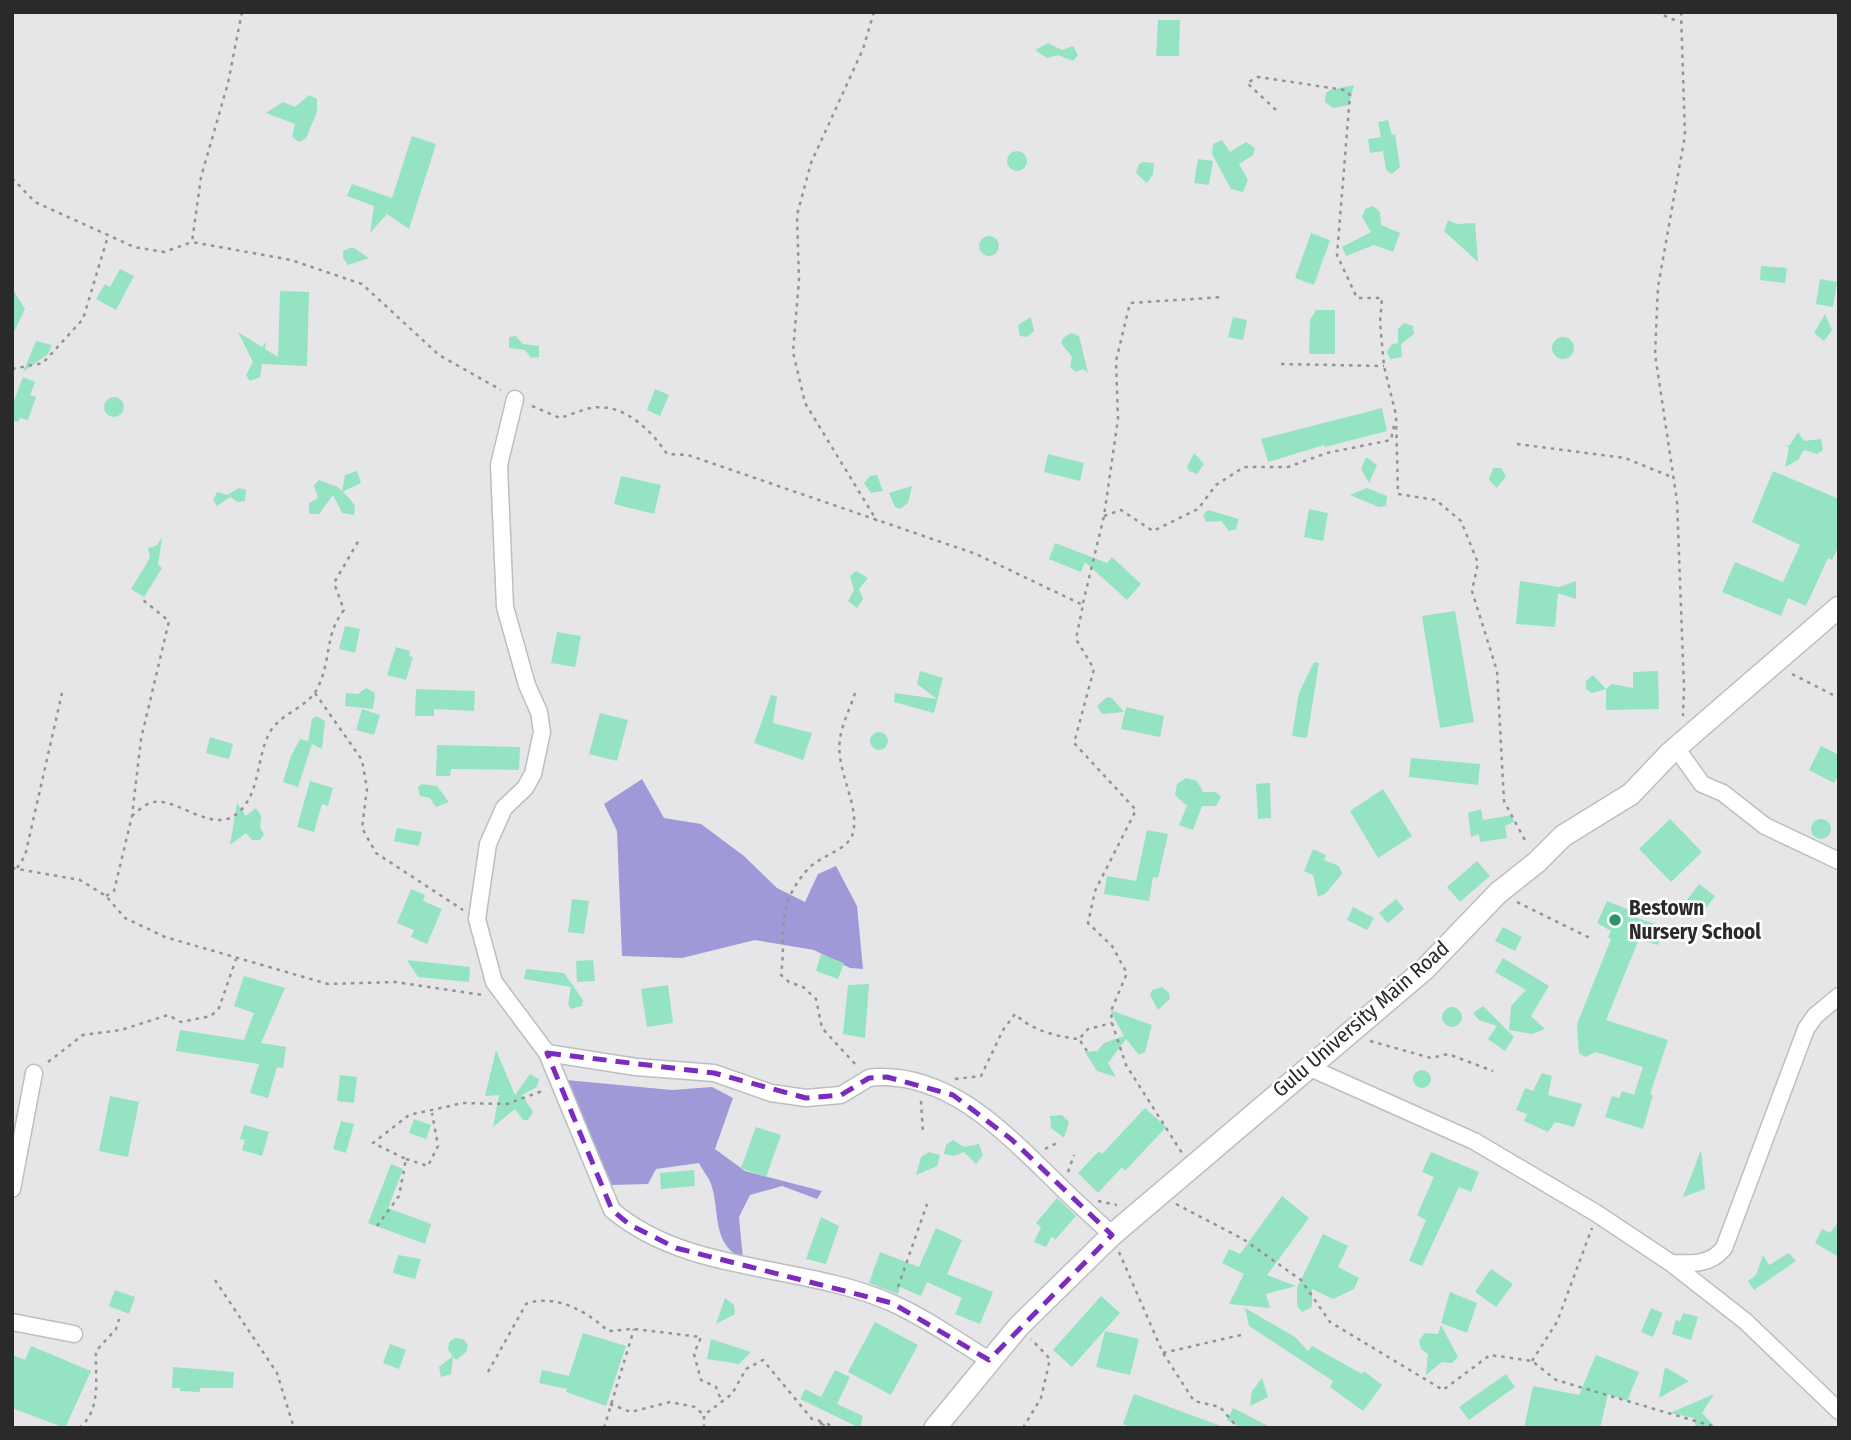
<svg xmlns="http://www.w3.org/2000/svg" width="1851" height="1440" font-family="'Fira Sans Condensed',sans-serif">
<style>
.forest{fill:#9f99d8}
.building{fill:#94e3c2}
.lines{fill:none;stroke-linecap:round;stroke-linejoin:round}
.street-casing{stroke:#bebdc0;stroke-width:19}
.secondary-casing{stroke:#bebdc0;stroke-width:24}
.path{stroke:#949496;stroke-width:2.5;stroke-dasharray:3.5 5;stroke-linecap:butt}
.street{stroke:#fff;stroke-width:16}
.secondary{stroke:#fff;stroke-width:21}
.marked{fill:none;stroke:#7b2cbf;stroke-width:5;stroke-dasharray:14 9;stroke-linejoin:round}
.poi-dot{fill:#29926f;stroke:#fff;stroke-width:2.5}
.labels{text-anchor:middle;stroke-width:5;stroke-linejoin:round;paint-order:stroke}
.poi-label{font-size:21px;font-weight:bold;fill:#2a2a2b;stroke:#fff;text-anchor:start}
.street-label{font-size:21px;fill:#2a2a2b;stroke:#fff}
</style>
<rect width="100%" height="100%" fill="#e6e6e9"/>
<!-- forest -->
<path class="forest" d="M642,779l22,39 37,6 43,32 33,32 28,14 13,-28 18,-8 21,40 6,63 -13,-1 -36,-18 -59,-10 -73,18 -60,-2 -5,-125 -13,-27z
M566,1080l106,10 40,-3 21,11 -18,51 30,22 77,20 -5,8 -35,-13 -32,9 -11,22 4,42c-31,-15 -23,-44 -31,-72 -2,-8 -9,-16 -13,-24l-43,6 -8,15 -36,1z"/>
<!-- building -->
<path class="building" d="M1158,20h22l-1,36h-23z
M1048,43l14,7 11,-4 5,9 -5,6 -15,-6 -11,3 -12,-8z
M1354,85l-5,20 -16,3 -8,-6 1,-9 4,-3z
M309,95l8,4v13l-11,26 -7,4 -7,-5 3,-13 -29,-11 17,-11 12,5z
M1388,120l4,15 3,-1 5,33 -8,7 -6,-4 -3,-19 -13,2 -2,-14 13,-2 -3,-15z
M412,136l24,8 -27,85 -22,-15 -17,19 4,-27 -27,-10 5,-12 40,14z
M1222,140l8,12 16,-10 9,6 -2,7 -14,9 9,16 -5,12 -12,-3 -19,-35 1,-10z
M1007 161a10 10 0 1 1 20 0a10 10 0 1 1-20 0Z
M1198,159l15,2 -4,24 -15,-2z
M1143,162l11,1 -1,11 -6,9 -11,-10 3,-9z
M1373,206l7,6 1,13 19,8 -7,19 -19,-7 -28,11 -4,-9 29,-15 -9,-15 3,-8z
M1448,220l9,4 18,-1 3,39 -34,-31z
M1311,233l19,7 -16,45 -19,-7z
M979 246a10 10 0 1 1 20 0a10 10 0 1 1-20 0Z
M350,248h4l15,10 -21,7 -5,-7v-7z
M1761,266l26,2 -2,15 -25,-3z
M120,269l14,7 -18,34 -20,-11 9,-15 5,3z
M1820,279l17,3 -4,25 -17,-3z
M12,288l13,21 -13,27z
M280,291l29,1 -2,74 -45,-2 -2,13 -10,4 -4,-6 7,-13 -15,-30 24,15 4,-5 -1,7 13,8z
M1316,310h19v44h-26l1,-34z
M1825,314l7,16 -8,11 -10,-8z
M1031,317l3,14 -7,6 -7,-1 -2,-11z
M1233,317l14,3 -4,20 -15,-3z
M1404,323l9,3 1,8 -13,10 1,13 -12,2 -3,-7 4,-7 7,-2v-14z
M1071,333l8,3 9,37 -5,-4 -7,3 -6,-5 2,-10 -11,-14 2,-5z
M516,336l7,8 16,2v11l-8,1 -6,-8 -16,-2v-11z
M1552 348a11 11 0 1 1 22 0a11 11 0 1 1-22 0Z
M36,341l16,4 -4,9 -25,18z
M23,377l12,5 -5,13 6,2 -8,23 -8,-2 -2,4 -6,-2v-14z
M655,389l14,6 -9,21 -13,-6z
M104 407a10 10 0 1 1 20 0a10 10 0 1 1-20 0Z
M1382,408l5,23 -62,16 -1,-2 -56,17 -7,-23z
M1798,432l6,9 17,-2 2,11 -6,4 -13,-4 -6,10 -13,7 4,-20 -3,-1 4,-1z
M1194,453l10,11 -7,10 -8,-3 -2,-4z
M1048,454l36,9 -4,18 -36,-9z
M1366,457l11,8 -8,18 -8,-14z
M1493,468h8l5,8 -9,12 -8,-8z
M357,471l4,12 -19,9 3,-17z
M1773,471l66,28v46l-7,15 -4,-2 -22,48 -18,-8 -7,18 -59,-24 13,-30 48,20 17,-37 -48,-23z
M877,475l6,16 -12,2 -7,-10 6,-7z
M621,476l40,9 -7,29 -40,-10z
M319,480l19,7 12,12 5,7 -1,9 -12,-2 -9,-18 -14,19h-10v-11l9,-5 -4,-13z
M912,486l-4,17 -8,6 -5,-2 -6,-14z
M239,488l7,2 -1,11 -7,1 -8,-5 -13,9 -4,-6 4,-8 10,3z
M1367,488l20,8 -1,10 -7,1 -29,-12z
M1309,509l19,4 -5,28 -19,-4z
M1208,510l31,9 -3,10 -7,2 -8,-10 -15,1 -3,-7z
M162,538l-4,27 4,3 -18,29 -13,-8 19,-31 -2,-10 8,-2z
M1055,543l52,20 5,-6 29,27 -14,16 -42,-38 -4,10 -32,-13z
M856,571l12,7 -9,11 4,10 -6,9 -9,-7 6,-11 -4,-14z
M1520,581l39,6 17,-6v18l-18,-6 -3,34 -39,-3z
M1455,611l19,111 -34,6 -18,-112z
M345,626l15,3 -5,24 -16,-4z
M557,632l24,4 -6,31 -24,-4z
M396,647l14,4 -1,5 4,1 -7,23 -19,-5z
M1314,662l5,1 -12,75 -15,-2 7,-43z
M920,671l23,7 -9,35 -40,-11 1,-9 42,6 -20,-15z
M1658,671l1,38 -53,1v-21l-14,4 -6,-4v-8l7,-6 13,14 6,-5 21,4v-16z
M366,688l9,5 -2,16 -28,-3 1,-13 12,1z
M416,689l59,2 -1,20 -40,-2v7h-19z
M771,695l6,1 -4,27 39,10 -9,27 -49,-17z
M1107,697l5,1 12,14 -22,2 -5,-8z
M1126,707l38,9 -4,21 -39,-8z
M362,709l18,6 -6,20 -18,-5z
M600,713l28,7 -11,41 -28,-7z
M317,716l8,5 -3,28 -10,-5 -14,43 -15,-5 8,-26 9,-17 8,2 4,-22z
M870 741a9 9 0 1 1 18 0a9 9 0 1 1-18 0Z
M210,737l23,7 -4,15 -23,-6z
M437,745l83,2 -1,23 -68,-1 -1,7h-14z
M1821,746l18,9v19l-5,9 -25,-13z
M1411,758l69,6 -2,21 -69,-8z
M1186,778l11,3 6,11h13l5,5 -5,9h-14l-9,24 -14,-5 8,-19 -12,-11 2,-11z
M310,781l23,7 -5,18 -6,-2 -8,28 -17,-5z
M1270,783l1,35 -13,1 -2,-35z
M422,784l15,2 12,16 -13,5 -6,-9 -10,-2 -2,-9z
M1383,789l29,47 -34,22 -28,-47z
M237,803l9,13 10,-8 5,8 -1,11 4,7 -4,6h-8l-6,-7 -16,12z
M1481,809l2,11 29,-5 2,7 -9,4 2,12 -27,4 -1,-8 -8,3 -3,-24z
M1670,819l32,33 -31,30 -32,-33z
M1811 829a10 10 0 1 1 20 0a10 10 0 1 1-20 0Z
M397,828l25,4 -3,14 -25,-5z
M1147,830l21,4 -10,44 -5,-1 -4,24 -45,-7 3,-18 29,5z
M1313,849l13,6 -2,5 15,6 3,8 -16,19 -8,4 -5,-22 -9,-4z
M1477,861l13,15 -30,26 -13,-15z
M1699,884l16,12 -12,16 -16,-12z
M411,889l14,6 -2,6 19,8 -15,35 -16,-7 3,-7 -17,-7z
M572,899l17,2 -5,33 -16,-2z
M1396,899l8,10 -16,14 -9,-10z
M1607,901l32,13 -2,4 27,9 -6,18 -19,-6 -33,81 62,20 -18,54 3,1 -10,34 -38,-12 7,-21 7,2 3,-7 12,4 9,-28 -47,-15 -11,5 -6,-4 -2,-29 34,-85 -3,-2 3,-6 -14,-8z
M1353,907l21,11 -7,12 -20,-10z
M1503,927l19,10 -7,14 -20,-10z
M821,954l23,9 -6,16 -22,-8z
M1503,958l46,28 -18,30 14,13 -13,5 -23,-4 2,-24 15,-16 -31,-18z
M407,960l63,7 -1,15 -51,-5z
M593,960l2,21 -18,1 -1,-21z
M526,969l38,4 19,27 -1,6 -11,3 -3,-5 3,-17 -47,-8z
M244,976l41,12 -24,55 25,4 -3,21 -6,-1 -9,31 -18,-5 9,-29 -83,-13 4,-21 64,10 10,-27 -20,-7z
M869,984l-4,54 -22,-4 5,-49z
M668,985l5,38 -26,4 -6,-38z
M1162,987l7,6 1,6 -12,11 -8,-15 2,-5z
M1483,1006l31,31 -9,14 -17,-12 9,-13 -18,-6 -6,-7z
M1442 1017a10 10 0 1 1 20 0a10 10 0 1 1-20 0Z
M1110,1010l42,15 -7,27 -6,3 -13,-16 -18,24 8,14 -19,-6 -12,-19 12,-1 7,-8 20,-7z
M496,1050l19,45 15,-21 9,5 -2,8 -15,8 11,17 -5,8h-5l-8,-11 -22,18 6,-32 -14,1z
M1413 1079a9 9 0 1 1 18 0a9 9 0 1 1-18 0Z
M1542,1073l10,3 -4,19 34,9 -8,23 -19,-5 -7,10 -24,-11 3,-7 -11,-4 9,-22 8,3z
M340,1075l17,2 -3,26 -17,-2z
M110,1096l29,6 -11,55 -29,-6z
M1145,1108l21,19 -41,44 -3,-4 -24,26 -20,-20 21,-22 3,3z
M1062,1115l7,7 -5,16 -13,-10 -1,-12z
M414,1119l17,6 -5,14 -17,-6z
M341,1121l13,3 -8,29 -13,-4z
M244,1125l25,7 -7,24 -20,-6 3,-10 -5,-1z
M756,1127l25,8 -15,42 -25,-9z
M953,1140l11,7 15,-3 4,11 -7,9 -12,-12 -10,4 -10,-2 2,-9z
M1701,1150l4,39 -22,8z
M929,1152l11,3 -3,11 -21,9 5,-18z
M1431,1152l48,20 -8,20 -12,-5 -37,79 -13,-5 17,-41 -9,-5 17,-38 -12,-5z
M391,1164l12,5 -15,39 43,16 -6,20 -57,-21z
M694,1170l1,16 -34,3 -1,-16z
M1282,1196l27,22 -42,57 29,11 -30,8 4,14 -41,-4 15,-30 -22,-11 7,-14 11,5z
M1057,1198l19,18 -21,24 -3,-4 -6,11 -12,-5 7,-15 -5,-4z
M821,1217l18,9 -13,38 -20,-5z
M1839,1221v36l-24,-14 7,-14 8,4z
M936,1228l26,12 -15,34 46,18 -13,32 -25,-10 7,-16 -35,-16 -6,14 -21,-9 -2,7 -29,-11 11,-31 39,15z
M1323,1234l25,12 -10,21 21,11 -5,11 -21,10 -21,-10v18l-10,5 -5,-6v-18z
M1789,1253l7,8 -42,29 -6,-9 8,-6 7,-20 6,10z
M398,1255l23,4 -6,20 -22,-6z
M1491,1269l22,15 -17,23 -21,-15z
M115,1290l20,7 -6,17 -20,-8z
M1450,1292l27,11 -10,30 -26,-10z
M1101,1296l19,17 -48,54 -19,-17z
M725,1298l9,7 1,9 -19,10z
M1245,1308l50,29 13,14 4,-5 50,28 2,-3 18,14 -19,26 -33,-24 3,-6 -84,-55z
M1651,1308l12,5 -10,24 -12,-5z
M1683,1313l15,4 -7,23 -19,-6 4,-15 4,3z
M875,1322l43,23 -27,50 -43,-23z
M1441,1325l17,32 -6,6 -10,-1 -16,13 2,-21 -7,-5 -2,-9 6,-7 13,1z
M1105,1331l34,8 -9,36 -34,-8z
M583,1333l43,13 -20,60 -40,-14 1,-3 -28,-6 3,-13 27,6z
M455,1338l8,1 5,6 -2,7 -10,8 -3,-3 -2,17 -10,3 -2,-10 14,-11 -5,-6 1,-8z
M711,1339l40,13 -12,12 -32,-5z
M390,1344l16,6 -7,19 -16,-6z
M31,1346l60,25 -26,57 -53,-20v-53l13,5z
M1596,1355l43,17 -12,29 -19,-7 -8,34h-76l9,-42 46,9z
M173,1367l61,5 -1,16h-33v4l-20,-1v-3h-8z
M1665,1367l24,14 -30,17z
M835,1370l15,7 -13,27 26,12 -3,12 -60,-29 5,-10 16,8z
M1506,1374l9,13 -46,33 -10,-13z
M1262,1378l6,19 -18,9 2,-15z
M1134,1394l87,32 -1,2h-86l-11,-4z
M1714,1394l-12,19 14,15h-20l-2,-10 -24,-5z
M1233,1408l10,5 29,15h-31l-14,-8z"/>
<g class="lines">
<defs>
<path id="street" d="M515,399l-16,66 6,142 22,78 12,27 3,20 -9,42 -8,14 -21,20 -16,36 -11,75 17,63 53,71 89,14 78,6 57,20 35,5 35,-3 28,-17 8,-1c75,-3 130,58 180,106 17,18 37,34 55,52
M1677,749l25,35 21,9 42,33 74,35
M547,1053l65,157c77,65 190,53 280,93 34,15 66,38 97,57
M1308,1067l166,74 122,72 75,50 74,58 94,90
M12,1189l22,-116
M1671,1263c20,1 40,2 53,-15l82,-219 9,-13 24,-20
M12,1322l62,12"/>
<path id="secondary" d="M935,1428l84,-102 93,-91 313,-266 73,-76 39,-31 26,-26 68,-42 39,-41 169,-146"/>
</defs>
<!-- street casing -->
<use href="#street" class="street-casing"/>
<!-- secondary casing -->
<use href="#secondary" class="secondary-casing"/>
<!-- path -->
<path class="path" d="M242,12l-14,71 -27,94 -9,65 99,18 71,24 77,71 62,35
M874,12l-11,37 -52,114 -14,52 2,65 -6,72 12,51 72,118
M1656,12l23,10
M1681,12l4,123 -27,152 -3,67 22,147 7,187 -1,28
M1834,12l5,3
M1276,110l-29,-27 11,-6 87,13 5,5 -13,160 20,43h25l-2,24 4,44 12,49 2,79 38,6 25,21 17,42 -6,28 25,80 7,130 23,43
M12,178l23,24 99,45 30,5 28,-10
M1281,364l103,2
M12,369l31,-6 40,-44 25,-83
M532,406l28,12c10,-3 21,-8 31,-10 32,-6 60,22 76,46l21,1 288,99 107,51 -7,34 18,30 -20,74 62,67 -41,81 -7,32 24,23 15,27 -16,38 1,12 14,42 56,88
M1517,444l108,14 49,20
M1104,516l17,-6 32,21 45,-22 18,-24 28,-18h44l39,-14 64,-13 4,-19
M1083,603l21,-87 14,-97 -2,-58 14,-58 94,-6
M1792,674l47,24
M315,693l47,67 5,29 -5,39 14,25 87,57
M855,693c-4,14 -13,30 -15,46 -5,30 20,66 13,94 -4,17 -34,23 -45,36 -34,38 -21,63 -27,106l8,7 14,5 13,12 6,29 35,38
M132,816c6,-5 14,-13 22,-14 25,-4 61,35 86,9 21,-21 16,-54 30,-79 11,-19 38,-25 47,-43 15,-29 7,-54 27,-79l-10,-27 25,-43
M12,868l68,12 26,16 19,22 40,19 163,47 67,-2 87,13
M17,868l8,-12 37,-163
M106,896l8,-5 18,-75 9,-77 28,-118 -26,-21
M1517,902l75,37
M1370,1041l61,17 17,-4 45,17
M1087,1051l-8,-12 9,-10 24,-6
M48,1062l35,-27 38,-5 47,-15 13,7 30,-6 8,-8 17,-49
M955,1079l26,-3 22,-46 12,-16c16,16 42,23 64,25
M921,1101l2,32
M1045,1149l14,-7
M406,1159l22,7 10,-20 -6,-33
M1068,1172l6,-17
M1098,1201l19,4
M1176,1204l67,35 58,41 29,42 113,68 47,-35 42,6 24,19 163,48
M377,1226l22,-30 7,-37 -33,-16 36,-28 54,-12 44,1 38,-14
M1119,1252l44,101 31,48 26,6 18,21
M215,1280l62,93 16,52 -5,3
M898,1287l29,-83
M1163,1353l82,-19
M1532,1361l25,-39 35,-94
M488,1372l38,-68c28,-11 61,7 82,27l26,-2 67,8 -7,17 7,26 15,7 6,15
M610,1404l21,8 39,-10 25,5 9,8
M79,1428c23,-18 16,-50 17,-77l20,-22 3,-10
M604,1428l30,-99
M704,1428v-13l28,-21 14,-25 17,-9 49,59 12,3 -1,6
M812,1428l12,-6 11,6
M1023,1428l18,-30 9,-39 -19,-20"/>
<!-- street -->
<use href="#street" class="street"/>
<!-- secondary -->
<use href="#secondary" class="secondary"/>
</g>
<!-- marked area -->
<path class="marked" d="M547,1053l167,20 92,25 35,-3 28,-17 18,-1 66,18 58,44 101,96 -123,125 -97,-57 -216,-55 -46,-23 -18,-15z"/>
<!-- markers -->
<circle class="poi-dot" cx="1615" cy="920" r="7"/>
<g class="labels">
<!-- poi labels -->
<g class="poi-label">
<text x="1629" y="915">Bestown<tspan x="1629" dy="24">Nursery School</tspan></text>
</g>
<!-- street labels -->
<g class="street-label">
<text transform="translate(1361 1019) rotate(-41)" y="7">Gulu University Main Road</text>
</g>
</g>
<!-- border -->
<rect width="1851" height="1440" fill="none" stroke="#2a2a2b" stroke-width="28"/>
</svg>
